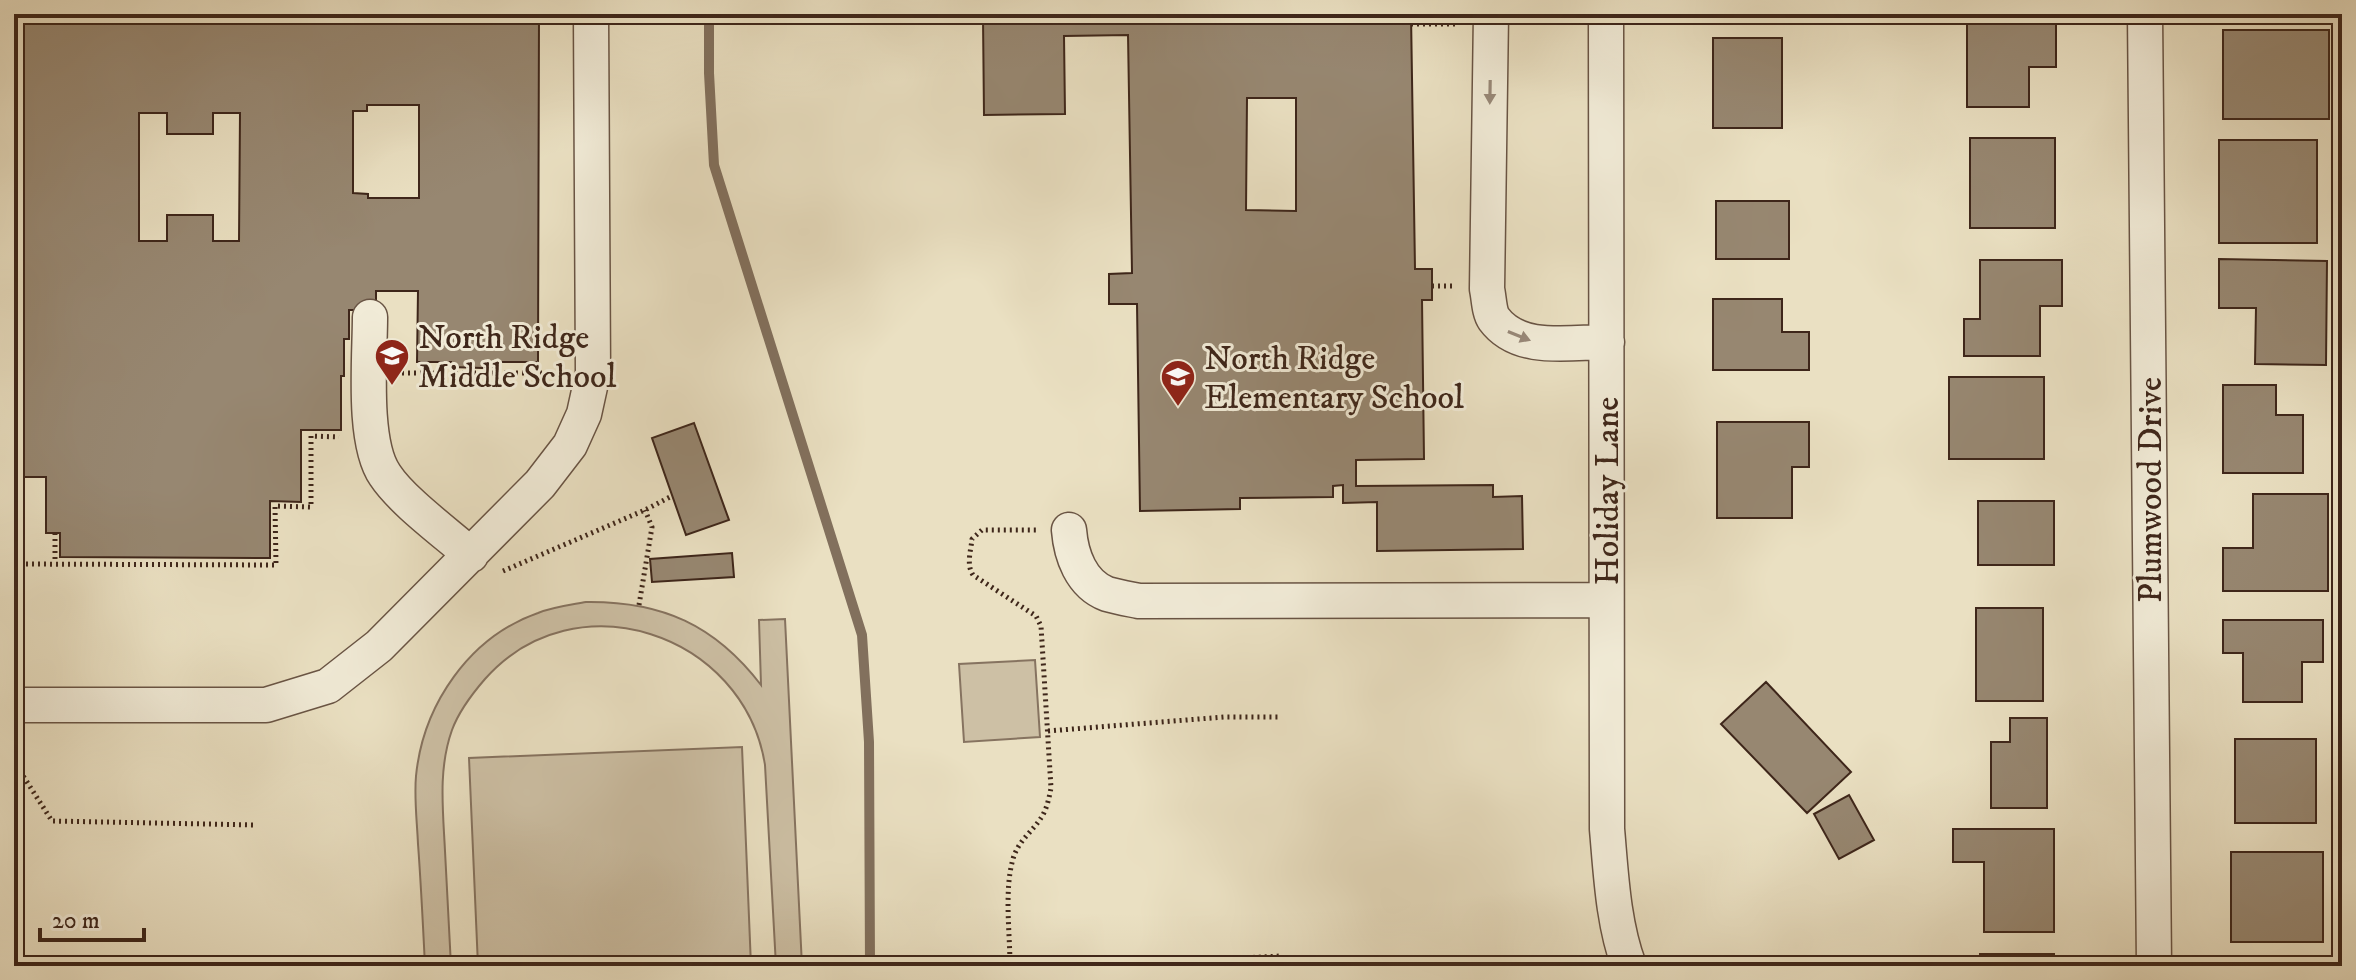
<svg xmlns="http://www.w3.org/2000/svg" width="2356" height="980" font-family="'IM FELL DW Pica',serif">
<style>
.green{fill:#cdc0a5;stroke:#867360;stroke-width:2}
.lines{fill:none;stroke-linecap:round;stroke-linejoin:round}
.stream{stroke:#82705d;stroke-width:10}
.building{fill:#978771;stroke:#3e261a;stroke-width:2;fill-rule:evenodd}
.minor-casing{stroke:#695444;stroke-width:37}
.path{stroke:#3e261a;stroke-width:5;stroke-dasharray:2 4;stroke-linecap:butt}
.minor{stroke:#f1ebd7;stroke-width:34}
.oneway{fill:#988878}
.labels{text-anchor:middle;stroke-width:6;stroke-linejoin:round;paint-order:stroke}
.poi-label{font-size:34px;fill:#3e261a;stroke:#f1ebd7;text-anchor:start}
.street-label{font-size:34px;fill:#3e261a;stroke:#f1ebd7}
</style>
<rect width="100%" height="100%" fill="#eae0c2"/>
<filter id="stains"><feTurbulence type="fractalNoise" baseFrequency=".0025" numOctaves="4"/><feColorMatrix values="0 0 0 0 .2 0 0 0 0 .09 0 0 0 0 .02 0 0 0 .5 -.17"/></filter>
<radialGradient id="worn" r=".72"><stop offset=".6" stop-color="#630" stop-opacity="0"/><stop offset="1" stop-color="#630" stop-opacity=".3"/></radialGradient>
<!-- green -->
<path class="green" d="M586,602c76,-1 129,23 175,83l-2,-65 26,-1 17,347h-26l-11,-201c-21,-132 -190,-188 -280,-86 -13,15 -26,32 -33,51 -14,39 -9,80 -7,121 2,38 4,77 6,115h-26c-2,-41 -4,-82 -7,-122 -1,-23 -4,-46 -2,-68 7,-71 53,-139 122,-163 15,-6 32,-8 48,-11z
M1035,660l5,77 -76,5 -5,-78z
M742,747l9,219h-273l-9,-208z"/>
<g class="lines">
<!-- stream -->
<path class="stream" d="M709,14v59l5,92 148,470 7,107 1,224"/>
</g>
<!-- building -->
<path class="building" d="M14,14h525l-1,348h-46v5l-10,1 -31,-1v-5h-34l1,-71h-42v19h-27v29h-5v37h-3v54h-40v72l-31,-1v57l-210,-1v-24h-14v-56h-25l2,-354h-9zM367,105h52v93h-51v-4l-15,-1v-82h14zM139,113h28v21h46v-21h27l-1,128h-26v-26h-46v26h-28z
M1411,14l4,255h17v31h-10l2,159 -68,1v26l137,-1v12l29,-1 1,53 -146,2v-49l-34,1v-18l-10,1v11l-93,1v11l-100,2 -3,-207h-28v-30l23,-1 -4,-238 -64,1 1,78 -81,1 -1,-97 81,-1 -1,-2 34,-1zM1247,98h49v113l-50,-1z
M1967,22h89v45h-27v40h-62z
M2223,30h106v89h-106z
M1713,38h69v90h-69z
M1970,138h85v90h-85z
M2219,140h98v103h-98z
M1716,201h73v58h-73z
M2219,259l108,2 -1,104 -71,-1 1,-56h-37z
M1980,260h82v46h-22v50h-76v-37h16z
M1713,299h69v33h27v38h-96z
M1949,377h95v82h-95z
M2223,385h53v30h27v58h-80z
M1717,422h92v45h-17v51h-75z
M694,423l35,97 -43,15 -34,-97z
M2253,494h75v97h-105v-43h30z
M1978,501h76v64h-76z
M732,553l2,24 -82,5 -2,-23z
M1976,608h67v93h-67z
M2223,620h100v42h-21v40h-59v-49h-20z
M1766,682l85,90 -44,41 -86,-89z
M2010,718h37v90h-56v-66h19z
M2235,739h81v84h-81z
M1849,795l25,45 -35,19 -25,-45z
M1953,829h101v103h-70v-70h-31z
M2231,852h92v90h-92z
M1980,954h74v12h-74z"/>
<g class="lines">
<defs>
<path id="minor" d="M1491,14l-4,275c2,9 2,23 7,30 25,34 76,23 113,23
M1606,14l1,815c4,45 6,94 22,137
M2145,14l9,952
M370,317c0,40 -8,125 15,158 17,26 61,58 86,80
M1069,530c2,25 12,54 38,64 10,3 22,5 32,7l467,-1
M14,705h252l62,-19 51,-40 161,-162 30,-39 14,-31 9,-41 -2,-359"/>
</defs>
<!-- minor casing -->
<use href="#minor" class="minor-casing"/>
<!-- path -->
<path class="path" d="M1411,24h46
M1432,286h24
M402,373h158
M55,533v30
M14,564l262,1 -1,-59 36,1v-71l28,1
M503,571l142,-61 25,-13
M639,605l13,-78 -7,-17
M15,644l1,-366
M1048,731l176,-14h56
M14,752h4v16l34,53 205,4
M1010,966c0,-33 -6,-76 3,-107 5,-18 19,-27 28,-41 6,-9 8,-20 10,-30l-10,-162 -5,-10 -63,-41c-7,-10 -2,-25 -1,-36l10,-9h54
M1085,966l196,-10"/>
<!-- minor -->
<use href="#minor" class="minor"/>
</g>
<!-- one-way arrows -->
<defs><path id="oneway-solid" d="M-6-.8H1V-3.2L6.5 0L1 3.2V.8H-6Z" transform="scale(2)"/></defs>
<g class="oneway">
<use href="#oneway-solid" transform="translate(1490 92) rotate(91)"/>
<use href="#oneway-solid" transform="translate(1519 336) rotate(22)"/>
</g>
<!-- icons -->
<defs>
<symbol id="school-pin" viewBox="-11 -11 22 30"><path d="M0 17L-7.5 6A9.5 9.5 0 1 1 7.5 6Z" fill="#8f2418" stroke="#f1ebd7"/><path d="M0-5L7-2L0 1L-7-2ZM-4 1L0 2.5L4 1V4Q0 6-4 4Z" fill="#fff"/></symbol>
</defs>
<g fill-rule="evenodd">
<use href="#school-pin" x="372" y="336" width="40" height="54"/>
<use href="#school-pin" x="1158" y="357" width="40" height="54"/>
</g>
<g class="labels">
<!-- poi labels -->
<g class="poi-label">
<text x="418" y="348">North Ridge<tspan x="418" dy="39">Middle School</tspan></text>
<text x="1204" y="369">North Ridge<tspan x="1204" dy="39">Elementary School</tspan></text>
</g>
<!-- street labels -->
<g class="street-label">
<text transform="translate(2149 490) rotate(-90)" y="12">Plumwood Drive</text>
<text transform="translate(1606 491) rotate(-90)" y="12">Holiday Lane</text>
</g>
</g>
<!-- margin -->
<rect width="2356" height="980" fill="none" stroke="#eae0c2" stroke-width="48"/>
<rect x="16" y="16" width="2324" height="948" fill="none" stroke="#3e261a" stroke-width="4"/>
<rect x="24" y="24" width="2308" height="932" fill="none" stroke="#3e261a" stroke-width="2"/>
<!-- scale -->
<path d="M40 928v12h104v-12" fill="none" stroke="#3e261a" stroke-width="4"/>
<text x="52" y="928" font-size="24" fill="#3e261a" stroke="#f1ebd7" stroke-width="6" paint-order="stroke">20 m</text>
<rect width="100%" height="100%" filter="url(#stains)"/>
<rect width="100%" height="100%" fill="url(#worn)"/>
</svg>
